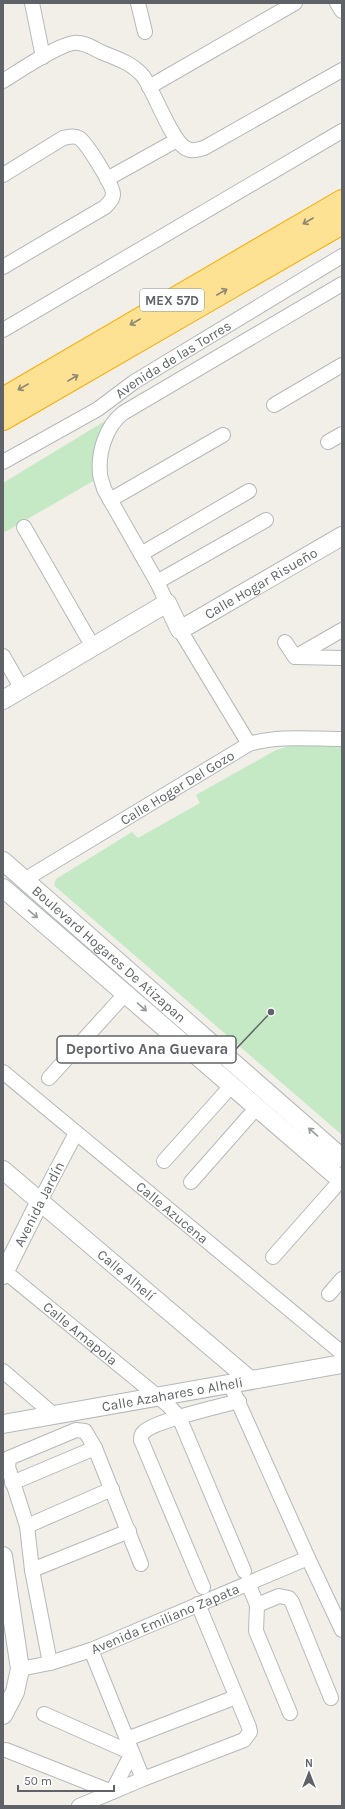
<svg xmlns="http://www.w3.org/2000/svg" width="345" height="1809" font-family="Karla,sans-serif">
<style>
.green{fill:#c5e8c5}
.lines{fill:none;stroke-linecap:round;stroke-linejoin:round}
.minor-casing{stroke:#b5b8bc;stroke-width:16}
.tertiary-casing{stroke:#b5b8bc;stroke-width:20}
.motorway-casing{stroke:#f9ab00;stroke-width:24}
.minor{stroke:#fff;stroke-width:14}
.tertiary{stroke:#fff;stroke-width:18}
.motorway{stroke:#fde293;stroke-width:22}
.oneway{stroke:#8e8975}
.oneway2{stroke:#979a9d}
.labels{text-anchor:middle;stroke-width:4;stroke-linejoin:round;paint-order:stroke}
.shield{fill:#fff;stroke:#8f9295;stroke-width:1}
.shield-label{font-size:13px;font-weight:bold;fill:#5f6368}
.street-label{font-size:14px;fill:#5f6368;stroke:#fff}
.leader{fill:none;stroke:#5f6368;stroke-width:1.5}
.callout-dot{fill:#5f6368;stroke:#fff;stroke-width:1.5}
.callout{fill:#fff;stroke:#5f6368;stroke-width:1.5}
.callout-label{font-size:15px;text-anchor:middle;font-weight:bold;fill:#5f6368}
</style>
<rect width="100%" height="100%" fill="#f1efe8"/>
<!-- green -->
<path class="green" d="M105,421l-10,59 -90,52 -2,-2v-47z
M289,746h53v389l-285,-247 -3,-3 2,-6 76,-47 6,6 62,-35 -4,-8 80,-45z"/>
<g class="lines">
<defs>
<g id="minor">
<path d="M32,3l11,54"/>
<path d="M138,3l7,29"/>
<path d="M337,3l5,8"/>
<path d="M3,81c18,-11 51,-34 70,-38 9,-2 20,5 28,9 15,6 31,11 42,24 12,17 27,61 41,71 6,5 13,3 20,1l138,-78"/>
<path d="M149,87l146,-84"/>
<path d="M3,175l60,-37c6,-1 11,-3 16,0 7,4 34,47 34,56 0,5 -4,9 -8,13l-102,60"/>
<path d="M107,179l70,-39"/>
<path d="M3,330l339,-199"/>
<path d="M274,405l68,-40"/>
<path d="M328,442l14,-8"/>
<path id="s1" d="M3,462l95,-53 36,-27 208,-126"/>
<path d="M110,500l113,-65"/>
<path d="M24,527l69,120"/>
<path d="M141,554l108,-63"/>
<path d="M157,582l109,-62"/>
<path d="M167,603l-10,-21 -53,-93c-1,-5 -4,-11 -4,-16 -2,-21 6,-47 23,-60l219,-129"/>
<path d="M180,630l69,114"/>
<path d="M285,642l10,15"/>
<path d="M3,656l19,33"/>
<path d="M295,657l47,-27"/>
<path d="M296,657l46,1"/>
<path id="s2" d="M24,880l225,-136c30,-9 62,-5 93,-5"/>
<path id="s3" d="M3,1072l339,281"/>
<path d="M49,1078l77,-85"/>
<path d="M164,1161l68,-76"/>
<path d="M191,1182l66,-75"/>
<path d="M40,1201l36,-68"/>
<path d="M273,1257l68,-77"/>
<path id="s4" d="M3,1270l165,135 11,12 65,154"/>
<path d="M329,1294l13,-15"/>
<path d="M3,1371l51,44"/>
<path d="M230,1384l78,174 34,72"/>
<path d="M12,1483l83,-35"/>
<path d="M27,1526l85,-37"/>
<path d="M32,1570l97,-39"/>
<path d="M248,1583l9,22 -1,26 34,82"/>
<path d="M203,1587l-62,-147c0,-3 0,-6 3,-8 10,-11 77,-26 95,-31"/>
<path d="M257,1605l22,-9 10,2 3,4 39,96"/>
<path d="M50,1663l-18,-93 -5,-44 -19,-59 1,-9 67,-28 9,1 10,17 46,116"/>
<path id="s5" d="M20,1669l30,-6 41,-13 217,-92"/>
<path d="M127,1739l109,-42"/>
<path d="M6,1750l106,42 20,-39 -88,-39"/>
<path d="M143,1779l101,-39 6,-8 -1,-5 -51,-123"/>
<path d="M79,1806l64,-27 -52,-129"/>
</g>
<g id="tertiary">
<path id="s6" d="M3,700l164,-97 13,27 162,-94"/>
<path id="s7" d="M3,861l339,297"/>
<path d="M3,888l339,293"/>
<path id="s8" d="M3,1170l247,210"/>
<path d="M3,1275l37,-74"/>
<path id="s9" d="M3,1424l339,-60"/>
<path d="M3,1556l17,113 -5,23 -12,23"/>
</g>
<path id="motorway" d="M3,399l339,-198
M3,419l339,-196"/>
</defs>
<!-- minor casing -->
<use href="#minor" class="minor-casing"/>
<!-- tertiary casing -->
<use href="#tertiary" class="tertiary-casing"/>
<!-- motorway casing -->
<use href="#motorway" class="motorway-casing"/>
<!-- minor -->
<use href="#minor" class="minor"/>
<!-- tertiary -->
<use href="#tertiary" class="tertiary"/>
<!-- motorway -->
<use href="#motorway" class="motorway"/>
</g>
<!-- one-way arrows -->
<defs><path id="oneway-shaft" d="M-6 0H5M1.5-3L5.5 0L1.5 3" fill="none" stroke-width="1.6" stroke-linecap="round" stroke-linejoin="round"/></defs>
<g class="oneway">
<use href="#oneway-shaft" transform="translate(308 221) rotate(150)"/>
<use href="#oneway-shaft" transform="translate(222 292) rotate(-30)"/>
<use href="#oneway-shaft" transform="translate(135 322) rotate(150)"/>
<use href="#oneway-shaft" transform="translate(73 378) rotate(-30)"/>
<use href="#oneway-shaft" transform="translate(23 387) rotate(150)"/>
</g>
<g class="oneway2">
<use href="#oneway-shaft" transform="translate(33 914) rotate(40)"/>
<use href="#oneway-shaft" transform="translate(142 1007) rotate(41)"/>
<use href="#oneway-shaft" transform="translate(313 1132) rotate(-139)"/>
</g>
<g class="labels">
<!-- shield labels -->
<rect class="shield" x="140" y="289" width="64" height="22" rx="3"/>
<g class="shield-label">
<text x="172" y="305">MEX 57D</text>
</g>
<!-- street labels -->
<g class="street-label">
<text dy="5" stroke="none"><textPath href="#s1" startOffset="199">Avenida de las Torres</textPath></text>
<text dy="5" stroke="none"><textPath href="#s6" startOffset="314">Calle Hogar Risueño</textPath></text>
<text dy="5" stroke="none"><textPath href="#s2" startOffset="179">Calle Hogar Del Gozo</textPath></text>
<text dy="5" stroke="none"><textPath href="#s7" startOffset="141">Boulevard Hogares De Atizapan</textPath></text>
<text transform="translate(39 1204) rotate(-63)" y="5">Avenida Jardín</text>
<text dy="5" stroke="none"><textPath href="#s3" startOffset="220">Calle Azucena</textPath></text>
<text dy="5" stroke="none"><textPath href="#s8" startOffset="162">Calle Alhelí</textPath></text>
<text dy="5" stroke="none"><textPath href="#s4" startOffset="100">Calle Amapola</textPath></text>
<text dy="5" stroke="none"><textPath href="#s9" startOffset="172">Calle Azahares o Alheli</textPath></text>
<text dy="5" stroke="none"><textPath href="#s5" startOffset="154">Avenida Emiliano Zapata</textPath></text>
</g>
</g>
<!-- callouts -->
<path class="leader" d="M271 1012L236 1049"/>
<circle class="callout-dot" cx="271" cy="1012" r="4"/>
<rect class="callout" x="57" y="1036" width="179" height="27" rx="4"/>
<g class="callout-label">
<text x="147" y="1054">Deportivo Ana Guevara</text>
</g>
<!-- border -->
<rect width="345" height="1809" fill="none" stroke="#5f6368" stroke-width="8"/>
<!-- north arrow -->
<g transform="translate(309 1773)" stroke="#ffffff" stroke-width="3" paint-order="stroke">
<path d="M0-3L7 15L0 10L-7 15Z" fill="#5f6368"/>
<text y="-6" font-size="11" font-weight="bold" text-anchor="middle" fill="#5f6368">N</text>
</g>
<!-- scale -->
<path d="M18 1785v6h96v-6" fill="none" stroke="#5f6368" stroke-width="2"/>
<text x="24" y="1785" font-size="12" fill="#5f6368" stroke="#ffffff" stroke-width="3" paint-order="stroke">50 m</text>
</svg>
